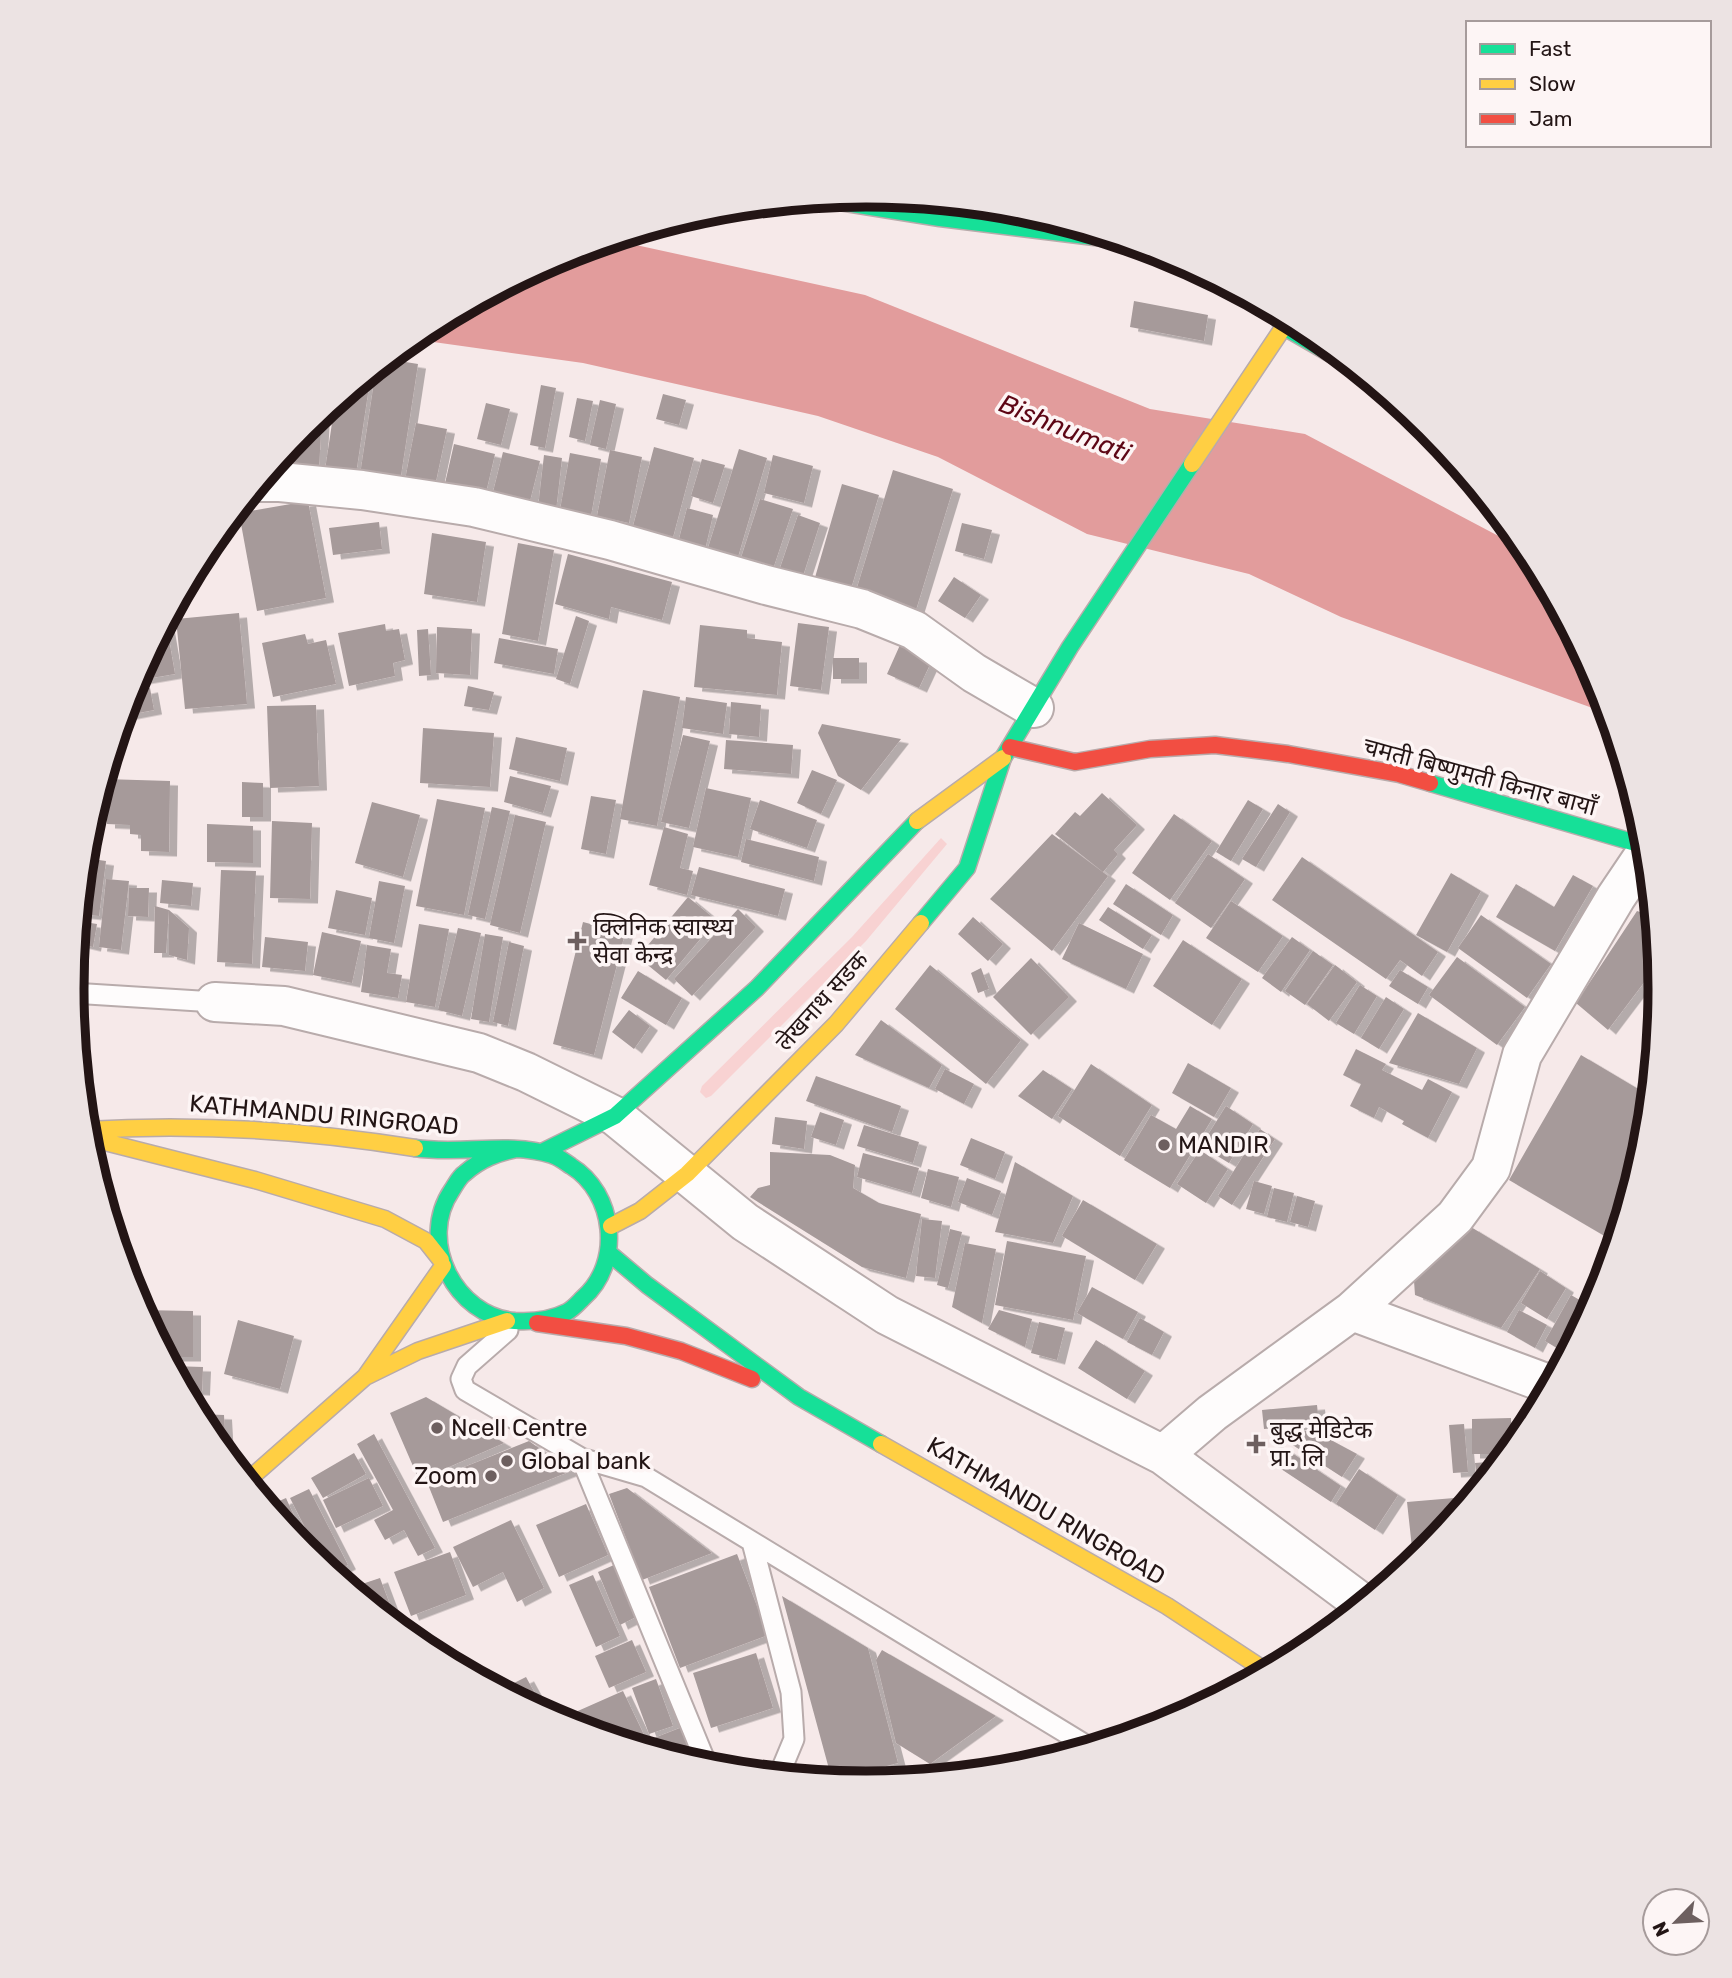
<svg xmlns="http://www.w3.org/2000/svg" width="1732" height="1978" font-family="Rubik,'Noto Sans Devanagari',sans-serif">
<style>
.green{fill:#f8d2d2}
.water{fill:#e29c9c}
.building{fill:#a69a9a;filter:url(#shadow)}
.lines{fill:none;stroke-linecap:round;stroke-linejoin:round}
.lane-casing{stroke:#b8abab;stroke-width:23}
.street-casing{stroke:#b8abab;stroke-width:42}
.fast-casing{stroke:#b8abab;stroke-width:19}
.slow-casing{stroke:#b8abab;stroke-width:19}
.jam-casing{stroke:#b8abab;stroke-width:19}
.lane{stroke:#fefcfc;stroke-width:19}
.street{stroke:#fefcfc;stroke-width:38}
.fast{stroke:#16e098;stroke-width:16}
.slow{stroke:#ffcf43;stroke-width:16}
.jam{stroke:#f24e42;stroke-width:16}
.poi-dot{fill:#6d5f5f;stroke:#fdf5f5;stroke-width:2.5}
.labels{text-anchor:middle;stroke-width:7;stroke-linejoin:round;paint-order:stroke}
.street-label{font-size:24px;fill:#231515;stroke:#fdf5f5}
.poi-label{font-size:24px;fill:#231515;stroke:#fdf5f5;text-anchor:start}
.water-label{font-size:26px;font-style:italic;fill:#5d0615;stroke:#fdf5f5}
.rim{fill:none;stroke:#231515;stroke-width:9}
</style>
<defs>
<filter id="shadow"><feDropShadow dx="8" dy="4.5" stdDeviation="0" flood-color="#0004"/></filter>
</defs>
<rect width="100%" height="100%" fill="#f6e9e9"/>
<!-- green -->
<path class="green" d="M941,838l6,6 -81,97 -155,155 -5,2 -6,-6 2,-6 150,-149z"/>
<!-- water -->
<path class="water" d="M613,240l252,55 285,114 155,25 224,118 71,133 9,29 -268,-97 -92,-43 -162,-40 -149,-77 -120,-41 -235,-53 -171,-24 13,-11 137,-73z"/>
<!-- building -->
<path class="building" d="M1134,301l74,14 -4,26 -74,-14z
M387,359l31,5 -18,118 -40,-7 16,-106z
M371,373l-15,101 -31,-4 10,-67z
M541,385l15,3 -11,60 -15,-3z
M663,394l23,6 -7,25 -23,-6z
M577,398l16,3 -8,40 -16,-4z
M600,400l16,4 -10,45 -16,-4z
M486,403l24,6 -9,36 -24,-6z
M322,413l-3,56 -47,-3 33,-39z
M416,423l31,6 -12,57 -30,-6z
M454,444l41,10 -11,47 -41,-9z
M654,447l40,11 -22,83 -40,-11z
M739,449l28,9 -29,99 -30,-9z
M610,450l32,7 -13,66 -32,-7z
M503,452l37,9 -12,48 -37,-9z
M570,453l31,6 -10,57 -31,-6z
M544,455l18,3 -6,53 -18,-3z
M773,455l40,11 -9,37 -40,-10z
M702,459l23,6 -12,38 -22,-7z
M893,470l60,19 -37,121 -60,-19z
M842,484l37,11 -29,97 -36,-11z
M760,499l33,10 -22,66 -32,-11z
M308,501l18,97 -69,13 -18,-98z
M687,508l26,7 -8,35 -27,-7z
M798,515l22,8 -19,59 -23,-8z
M379,522l3,27 -49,6 -4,-27z
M962,523l30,7 -8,29 -29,-8z
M432,533l54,9 -9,60 -53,-8z
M518,543l36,7 -16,91 -36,-7z
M568,554l104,28 -10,38 -51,-13 -2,12 -54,-15z
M954,577l27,18 -16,23 -27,-17z
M239,613l8,91 -62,5 -9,-90z
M576,616l13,5 -19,63 -14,-5z
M166,622l9,52 -41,7z
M798,623l31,4 -8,63 -31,-4z
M385,624l1,7 13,-2 6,31 -12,3 2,13 -46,10 -11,-53z
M700,625l47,5v8l35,4 -5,53 -83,-8z
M437,627l35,2 -2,46 -34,-2z
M428,629l3,46 -12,1 -2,-46z
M305,634l3,10 18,-4 10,44 -63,13 -11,-54z
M499,638l59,11 -4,25 -60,-11z
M900,645l32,15 -13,28 -32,-14z
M833,658h26v21h-26z
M468,686l26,6 -5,18 -25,-4z
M150,688l4,22 -31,6 7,-24z
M643,690l37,7 -23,129 -37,-7z
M686,697l41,6 -4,31 -41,-6z
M731,702l30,3 -2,32 -30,-3z
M316,705l3,81 -49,2 -3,-82z
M822,724l79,15 -40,51 -23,-14 -20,-43z
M423,728l71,5 -4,54 -70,-4z
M683,735l27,6 -21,87 -28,-6z
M516,737l51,11 -7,33 -51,-12z
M726,740l67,5 -2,29 -67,-5z
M812,770l25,10 -16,34 -24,-11z
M510,776l41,10 -8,27 -39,-11z
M104,779l66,2 -1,71 -28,-1v-16l-11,-1v-9l-23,-1v-17l-12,-1z
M242,782l21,1v34h-21z
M706,788l45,10 -13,59 -45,-10z
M1102,793l35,32 -23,25 4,4 -15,18 -48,-38 20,-22 5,4z
M591,796l25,4 -10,54 -25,-5z
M437,799l48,9 -21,107 -48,-9z
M760,800l57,20 -10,28 -57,-19z
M1248,800l15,9 -32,52 -15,-9z
M372,802l48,13 -17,62 -48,-14z
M1278,804l12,8 -34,55 -14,-8z
M492,807l18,4 -25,108 -17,-4z
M1174,814l38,27 -42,59 -38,-27z
M515,815l31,7 -26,111 -30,-8z
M272,821l40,2 -2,76 -40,-1z
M207,824l46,2v37l-46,-1z
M664,827l24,7 -8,34 13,3 -6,24 -38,-10z
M1052,834l56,42 -56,75 -62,-52z
M746,839l73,18 -5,24 -73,-19z
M1208,854l37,25 -34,49 -36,-25z
M1302,857l136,95 -16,24 -22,-16 -14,19 -114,-79z
M85,858l21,3 -7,55 -20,-2z
M699,867l86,22 -7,27 -87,-21z
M221,870l35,1 -4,93 -35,-2z
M1451,873l30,18 -34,61 -31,-17z
M1573,875l20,11 -38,65 -59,-34 20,-33 38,23z
M106,879l23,2 -8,69 -22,-3z
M162,880l31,3 -2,23 -31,-3z
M379,881l26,5 -11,57 -25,-5z
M1126,884l47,31 -12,20 -48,-31z
M129,888h20l-1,29 -20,-1z
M336,890l36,8 -7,37 -37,-7z
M688,897l28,23 -50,60 -28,-23z
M1231,901l52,35 -25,36 -52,-34z
M155,906l14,4 -3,43h-12z
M1108,907l44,28 -9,14 -44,-29z
M738,909l18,18 -64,69 -18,-17z
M169,910l20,18 -2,32 -18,-5z
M1637,911l16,5 5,48 -50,66 -32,-27z
M1481,915l70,49 -24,34 -69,-50z
M973,917l30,27 -15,17 -30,-27z
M78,921l19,3 -4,23 -17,-4z
M583,922l42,11 -31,122 -41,-11z
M1079,923l64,31 -17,35 -64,-30z
M419,924l30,5 -14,78 -29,-5z
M458,928l23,5 -19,83 -24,-6z
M322,932l39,9 -9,42 -39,-8z
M485,934l18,3 -14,85 -18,-3z
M265,937l43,5 -3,29 -43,-4z
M1292,937l18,13 -29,42 -19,-14z
M1183,940l59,39 -30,46 -59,-39z
M509,942l15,4 -16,80 -15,-4z
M367,945l24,4 -4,24 15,2 -4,23 -37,-6z
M1313,951l20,14 -28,40 -20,-14z
M1457,957l68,50 -28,38 -68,-50z
M1031,958l38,39 -38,38 -38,-38z
M930,965l91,75 -35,44 -91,-75z
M1335,965l22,17 -28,39 -22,-17z
M981,968l8,21 -11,4 -7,-20z
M1400,970l28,17 -10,17 -29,-18z
M638,971l44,27 -16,27 -45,-27z
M1360,985l17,11 -23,38 -18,-11z
M1386,997l18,12 -25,40 -18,-11z
M629,1010l21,16 -16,23 -22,-17z
M1418,1013l59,35 -18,36 -70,-21z
M881,1020l61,45 -13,23 -74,-33z
M1356,1049l30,15 -4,6 40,20 6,-11 24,13 -24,46 -26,-14 2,-3 -25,-14 -5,11 -24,-12 11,-22 -18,-9z
M1581,1055l69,41 -5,48 -19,64 -18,30 -99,-58z
M1188,1063l43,25 -17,29 -42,-24z
M1091,1064l61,41 -32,51 -62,-40z
M945,1069l29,15 -10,20 -29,-15z
M1043,1070l29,19 -20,30 -34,-23z
M816,1076l85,30 -9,26 -86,-31z
M1190,1106l22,13 -42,69 -46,-28 27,-45 25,14z
M1226,1106l27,18 -24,39 -28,-17z
M820,1112l24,8 -8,25 -25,-8z
M775,1117l32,4 -3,28 -32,-5z
M864,1125l55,17 -6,21 -56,-17z
M1260,1129l15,10 -43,66 -14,-9z
M971,1138l34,14 -10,27 -35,-14z
M1200,1150l28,19 -22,34 -29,-19z
M770,1152l60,3 25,10 -2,23 26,15 42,11 -15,64 -44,-11 -112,-70 8,-9 12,-3z
M863,1153l56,15 -7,25 -55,-16z
M1015,1162l58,34 -20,47 -58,-11z
M928,1169l31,8 -8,30 -30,-9z
M967,1178l34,13 -9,24 -34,-13z
M1254,1181l18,5 -8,28 -18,-5z
M1274,1188l20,5 -7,29 -20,-5z
M1297,1196l18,5 -7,26 -18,-5z
M1083,1200l74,44 -22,36 -73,-44z
M922,1219l20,2 -7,57 -19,-2z
M1471,1227l69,42 -39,59 -86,-33 -1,-14z
M950,1229l12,3 -14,56 -11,-3z
M1007,1241l79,15 -13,64 -78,-15z
M965,1243l31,6 -14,74 -30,-16z
M1540,1271l26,17 -19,31 -26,-16z
M1092,1287l46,25 -15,27 -46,-26z
M1571,1295l21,12 -25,47 -22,-13z
M141,1310l52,1v46h-27z
M999,1310l33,9 -7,28 -37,-18z
M1519,1310l28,15 -12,23 -28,-16z
M1140,1318l24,14 -12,23 -25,-13z
M238,1320l56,16 -14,53 -56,-15z
M1039,1322l26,6 -8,32 -26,-7z
M1096,1340l49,31 -18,28 -49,-31z
M171,1366l32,1 -1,24 -18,-1z
M426,1397l78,46 -85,37 -29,-67z
M1317,1405l2,19 -55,5 -2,-19z
M197,1414l27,1 2,36 -2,2 -19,-23z
M1535,1415l-9,16 -5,6 -1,-21z
M1511,1418l1,30 -5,6h-35v-35z
M1464,1424l4,48 -15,1 -4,-48z
M1301,1431h13l43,23 -15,23 -54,-35z
M374,1434l61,114 -17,8 -14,-26 -19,10 -11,-20 19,-10 -36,-66z
M529,1441l42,30 -128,51 -16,-40z
M1280,1445l61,41 -10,16 -62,-41z
M354,1453l12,21 -43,24 -12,-20z
M1501,1461l-3,4 -20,25 -3,-27z
M1359,1469l39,26 -23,35 -39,-26z
M369,1478l14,28 -47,22 -13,-28z
M627,1488l85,65 -70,27 -33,-86z
M309,1489l39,76 -16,8 -7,-6 -35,-69z
M286,1498l17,38 -8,3 -27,-33z
M1454,1498l2,19 -29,34 -10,9 -4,-3 -6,-55z
M586,1504l22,51 -49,22 -23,-52z
M511,1520l33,68 -27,14 -14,-30 -30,15 -20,-40z
M305,1539l6,13 -3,2 -10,-11z
M450,1552l16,43 -55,21 -17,-44z
M737,1554l31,81 -88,33 -31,-81z
M614,1565l22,52 -16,8 -22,-53z
M593,1575l27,61 -24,11 -27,-62z
M380,1578l16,43 -4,1 -42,-34z
M782,1596l86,52 30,115 -66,17z
M632,1640l14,32 -37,16 -14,-32z
M882,1650l114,66 -66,48 -34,-21 -20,-83z
M756,1653l17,55 -62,20 -18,-55z
M496,1673l9,19 -23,-12z
M526,1677l11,20 -12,6 -11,-6 -6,-11z
M656,1679l17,47 -24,8 -17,-46z
M623,1691l21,44 -17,7 -50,-15 -6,-13z
M680,1728l15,35 -59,-18z
M1038,1752l6,9 -30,8z"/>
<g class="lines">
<defs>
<path id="lane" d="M72,993l143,9
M508,1330l-41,36 -6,13 4,11 116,68 126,307
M581,1458l65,19 443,270
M752,1542l39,150 3,47 -15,36"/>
<path id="street" d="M259,482h21l82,8 112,17 136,33 156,45 96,24 52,21 60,43 60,35
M215,1002l69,4 195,47 47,19 89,44 130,106 142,93 276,140 200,149
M1352,1311l199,74
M1163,1455l49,-42 140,-102 103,-94 36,-49 31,-113 94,-158 31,-46"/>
<path id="fast" d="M821,199l119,19 179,22
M1271,309l13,18 73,42
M1430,783l216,63
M921,923l46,-55 36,-110 67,-111 122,-183
M415,1148c45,7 94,-7 137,7 7,2 13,7 19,11 44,27 52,97 12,132 -5,5 -10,11 -16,14 -16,8 -34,10 -52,9 -60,-5 -98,-80 -63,-131 4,-6 7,-13 13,-17 16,-14 32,-20 52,-24
M544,1151l71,-35 142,-128 160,-167
M609,1253l38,32 152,112 82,47"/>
<path id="slow" d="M1192,464l97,-145
M917,821l86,-63
M86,1130c111,-7 219,0 329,18
M97,1140l158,40 130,39 41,22 15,19
M611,1226l29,-15 47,-37 149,-150 85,-101
M367,1376l51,-25 89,-30
M881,1444l286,162 99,65
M247,1481l118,-104 78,-111"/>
<path id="jam" d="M1010,747l65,15 75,-13 65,-4 73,9 111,20 31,9
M537,1323l89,13 55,15 71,28"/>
</defs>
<!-- lane casing -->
<use href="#lane" class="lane-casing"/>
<!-- street casing -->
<use href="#street" class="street-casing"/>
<!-- fast casing -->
<use href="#fast" class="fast-casing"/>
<!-- slow casing -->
<use href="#slow" class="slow-casing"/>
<!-- jam casing -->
<use href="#jam" class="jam-casing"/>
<!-- lane -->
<use href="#lane" class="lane"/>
<!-- street -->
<use href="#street" class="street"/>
<!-- fast -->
<use href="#fast" class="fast"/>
<!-- slow -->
<use href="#slow" class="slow"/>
<!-- jam -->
<use href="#jam" class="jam"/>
</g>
<!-- markers -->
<g class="poi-dot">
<path d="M573.5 930.5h7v7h7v7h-7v7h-7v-7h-7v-7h7z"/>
<circle cx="1164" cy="1145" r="7"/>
<circle cx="437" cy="1428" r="7"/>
<path d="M1252.5 1433.5h7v7h7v7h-7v7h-7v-7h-7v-7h7z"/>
<circle cx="507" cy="1461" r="7"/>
<circle cx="491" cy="1476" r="7"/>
</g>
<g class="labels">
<!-- street labels -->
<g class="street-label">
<text transform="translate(1480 777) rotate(15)" y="8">चमती बिष्णुमती किनार बायाँ</text>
<text transform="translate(822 1001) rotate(-48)" y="8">लेखनाथ सडक</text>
<text transform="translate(324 1115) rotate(5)" y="8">KATHMANDU RINGROAD</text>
<text transform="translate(1046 1511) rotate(30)" y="8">KATHMANDU RINGROAD</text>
</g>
<!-- poi labels -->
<g class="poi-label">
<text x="593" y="935">क्लिनिक स्वास्थ्य<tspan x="593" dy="28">सेवा केन्द्र</tspan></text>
<text x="1178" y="1153">MANDIR</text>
<text x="451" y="1436">Ncell Centre</text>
<text x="1270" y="1438">बुद्ध मेडिटेक<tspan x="1270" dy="28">प्रा. लि</tspan></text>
<text x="521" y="1469">Global bank</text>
<text x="477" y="1484" text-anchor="end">Zoom</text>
</g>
<!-- water labels -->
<g class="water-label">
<text transform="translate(1065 428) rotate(22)" y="9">Bishnumati</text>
</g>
</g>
<!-- crop -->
<path d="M0 0H1732V1978H0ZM84 989a782 782 0 1 1 1564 0a782 782 0 1 1-1564 0Z" fill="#ece3e3" fill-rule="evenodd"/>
<path class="rim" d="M84 989a782 782 0 1 1 1564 0a782 782 0 1 1-1564 0Z"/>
<!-- legend -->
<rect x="1466" y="21" width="245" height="126" fill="#fdf5f5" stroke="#a69b9b" stroke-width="2"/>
<rect x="1480" y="44" width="35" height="10" fill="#16e098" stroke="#a69b9b" stroke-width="2"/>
<text x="1529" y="56" font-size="21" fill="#231515">Fast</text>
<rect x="1480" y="79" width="35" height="10" fill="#ffcf43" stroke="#a69b9b" stroke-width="2"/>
<text x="1529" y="91" font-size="21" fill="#231515">Slow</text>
<rect x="1480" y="114" width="35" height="10" fill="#f24e42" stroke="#a69b9b" stroke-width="2"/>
<text x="1529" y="126" font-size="21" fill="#231515">Jam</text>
<!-- north arrow -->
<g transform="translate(1676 1922) rotate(245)"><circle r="33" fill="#fdf5f5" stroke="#a69b9b" stroke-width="2"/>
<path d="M0-5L12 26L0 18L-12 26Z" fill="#6d5f5f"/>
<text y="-10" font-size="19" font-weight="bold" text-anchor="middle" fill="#231515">N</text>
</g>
</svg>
